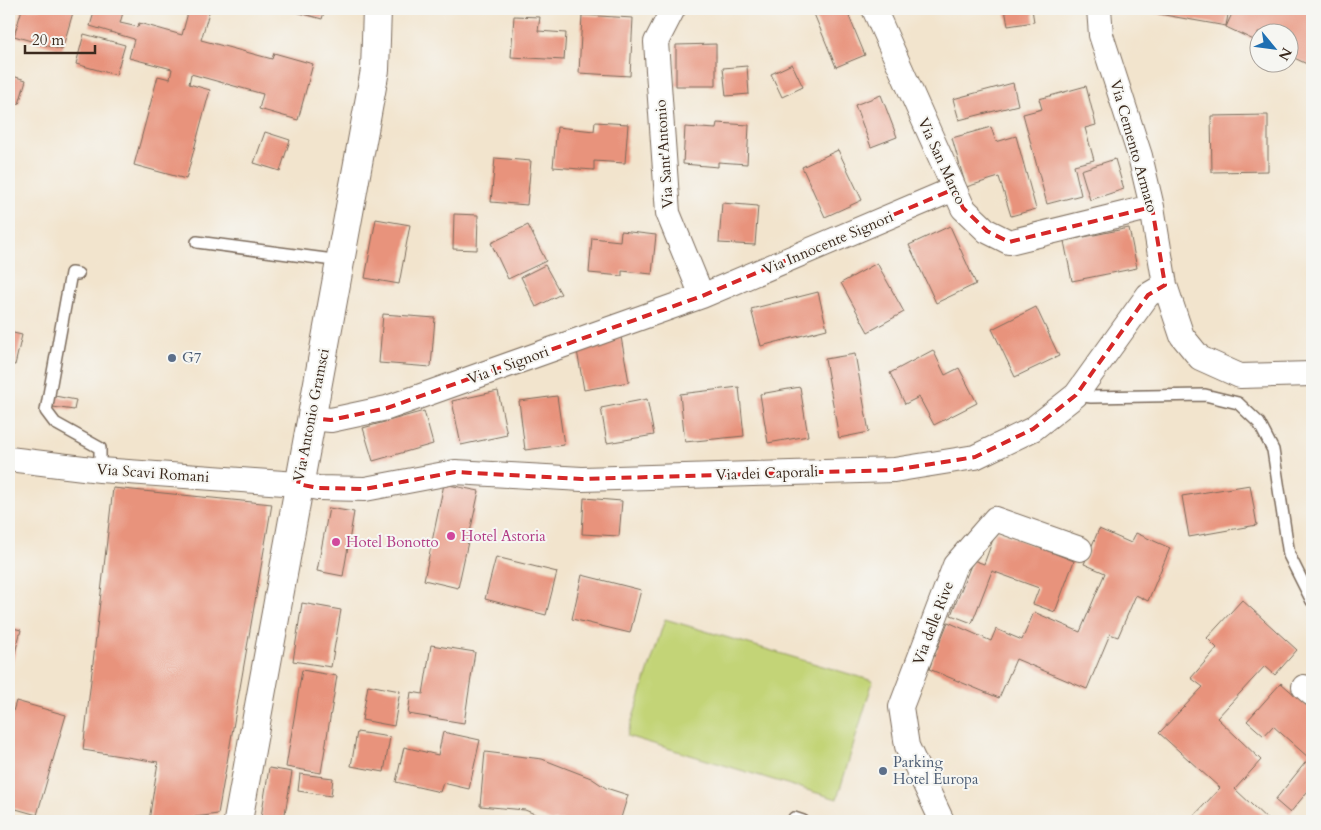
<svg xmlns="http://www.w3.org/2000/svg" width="1321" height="830" font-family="Cardo,serif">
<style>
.green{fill:#c3d477;stroke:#7f7f4a}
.building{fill:#e8937b}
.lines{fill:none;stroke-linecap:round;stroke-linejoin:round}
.service-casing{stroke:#7b6b5b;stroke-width:14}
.minor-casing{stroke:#7b6b5b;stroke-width:26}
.tertiary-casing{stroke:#7b6b5b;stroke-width:30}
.service{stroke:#fff;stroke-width:11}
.minor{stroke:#fff;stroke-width:24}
.tertiary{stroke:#fff;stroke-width:28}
.marked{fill:none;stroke:#d62828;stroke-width:4;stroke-dasharray:10 6;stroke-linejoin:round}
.service-dot{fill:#5c6f8a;stroke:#f6f6f2;stroke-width:2}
.hotel-dot{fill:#d1479c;stroke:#f6f6f2;stroke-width:2}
.labels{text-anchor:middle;stroke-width:4;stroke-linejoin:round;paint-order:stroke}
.street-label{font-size:15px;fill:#3b2a1e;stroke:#f6f6f2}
.service-label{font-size:15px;fill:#4e5e75;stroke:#f6f6f2;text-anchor:start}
.hotel-label{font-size:15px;fill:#b23c85;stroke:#f6f6f2;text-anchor:start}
</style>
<rect width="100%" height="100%" fill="#f6f6f2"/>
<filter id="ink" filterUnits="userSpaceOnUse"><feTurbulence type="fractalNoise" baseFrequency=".02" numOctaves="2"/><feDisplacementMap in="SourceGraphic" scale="10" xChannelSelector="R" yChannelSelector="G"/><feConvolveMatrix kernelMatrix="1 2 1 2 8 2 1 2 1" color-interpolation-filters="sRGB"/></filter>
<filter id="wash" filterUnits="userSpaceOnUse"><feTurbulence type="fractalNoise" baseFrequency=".0096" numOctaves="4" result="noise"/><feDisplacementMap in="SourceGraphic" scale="20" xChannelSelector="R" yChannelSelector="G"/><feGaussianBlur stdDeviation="1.12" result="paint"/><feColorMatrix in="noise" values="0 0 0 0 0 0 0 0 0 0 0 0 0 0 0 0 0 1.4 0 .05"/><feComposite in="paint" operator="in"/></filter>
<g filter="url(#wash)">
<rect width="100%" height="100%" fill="#f2e4cd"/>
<!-- green -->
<path class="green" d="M665,619l208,62 -36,118 -210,-63z"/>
<g id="blocks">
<!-- building -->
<path class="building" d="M22,9h52l-12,41 -48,-14z
M95,9h29l-4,14 18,4 1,-4 43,12 7,-26h21l-9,31 71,19 2,-6 39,11 -15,56 -39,-11 4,-15 -72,-20 -2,10 21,6 -24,89 -52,-14 24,-89 12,3 2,-10 -43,-11 5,-19 -44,-13z
M285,9h40l-3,10z
M812,9h34l19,46 -29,12z
M1005,9h27l2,13 -26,4z
M1131,9h98l-3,17z
M1234,9h78v49l-3,7 -21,-10v-23h-30v10l-32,-15z
M582,15l51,3 -3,58 -51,-3z
M514,16l26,1 -2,14 28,2 -2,27 -53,-3z
M84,34l41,11 -9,30 -40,-11z
M716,44v42h-40v-41z
M792,64l11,23 -21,10 -11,-23z
M747,66l2,28 -23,2 -3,-28z
M9,75l17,5 -7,24 -10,-3z
M1013,83l5,22 -59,15 -6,-21z
M1086,86l10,39 -11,3 9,32 -20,5 7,30 -34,9 -24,-90 19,-5 -3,-10z
M881,95l16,42 -26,10 -16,-42z
M1268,115v56l-56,1 -1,-56z
M595,122l33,2 -3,39 -31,-2v9l-41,-3 4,-40 37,4z
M717,123l32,2 -2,39 -29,-2v5l-35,-3 2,-37 31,2z
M991,127l5,15 20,-6 20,73 -25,7 -12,-39 -33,10 -14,-49z
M265,132l25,8 -10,31 -26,-8z
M838,150l24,50 -37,17 -23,-50z
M495,158l36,3 -4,44 -36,-3z
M1115,159l9,30 -34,11 -9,-30z
M722,203l36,3 -3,39 -36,-2z
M454,214l24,1 -1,35 -24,-1z
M376,219l34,6 -11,59 -34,-6z
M528,225l18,36 -38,18 -17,-36z
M950,226l26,58 -40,19 -27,-58z
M1129,228l8,40 -65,13 -8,-40z
M621,231l35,4 -4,39 -30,-3v5l-33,-3 3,-35 28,3z
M877,263l27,49 -36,20 -27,-49z
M545,265l16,29 -25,13 -15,-30z
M818,292l9,37 -66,17 -10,-37z
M1036,307l23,49 -44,21 -23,-48z
M383,314l52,4 -4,49 -52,-4z
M9,332l13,3 -7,30 -6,-1z
M621,337l8,45 -45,8 -8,-45z
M933,350l12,25 14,-7 18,35 -43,22 -15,-28 -14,7 -15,-31z
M855,354l14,78 -30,6 -14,-79z
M739,387l5,49 -59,6 -5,-48z
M800,387l8,49 -40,7 -8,-49z
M498,391l9,44 -46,10 -9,-44z
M55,396l21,4 -2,10 -21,-3z
M557,396l7,49 -39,5 -6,-49z
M647,399l7,36 -47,8 -6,-35z
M424,411l9,33 -60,17 -10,-33z
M444,484l35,7 -21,97 -34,-8z
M1250,485l7,40 -68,12 -7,-41z
M113,488l159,16 -54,310 -23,3 -1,4h-45l9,-59 -75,-12z
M584,498l38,3 -3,35 -37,-2z
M329,508l25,4 -11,64 -26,-5z
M1099,529l32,14 5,-10 34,15 -22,53 -12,-6 -18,42 -8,-3 -23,55 -71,-30 -17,39 -70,-29 19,-47 43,19 5,-12 26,11 12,-28 46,20 25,-59 -21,-9z
M996,531l78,30 -19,51 -22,-8 6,-16 -47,-17 -20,52 -21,-8 22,-55 11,4z
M496,557l61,15 -11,43 -61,-16z
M582,575l59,15 -11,43 -58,-14z
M1242,600l55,50 -22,25 -10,-9 -48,52 44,42 -26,29 34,32h-76l-2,-2 29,-31 -61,-55 44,-46 -12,-9 26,-30 -10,-10z
M302,603l39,7 -10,57 -38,-6z
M9,627l12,3 -11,42h-1z
M431,645l44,7 -11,71 -56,-9 3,-22 12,2z
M302,670l35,6 -16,97 -35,-6z
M1281,683l31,27v76l-22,27 -15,-13 34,-42 -36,-32 -9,10 -17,-15z
M368,685l32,6 -6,35 -32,-6z
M16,701l50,14 -29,100 -28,-8v-82z
M357,732l33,5 -6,35 -33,-6z
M443,732l37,8 -11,49 -26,-6 -3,9 -44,-10 8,-35 34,8z
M485,752l57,7 49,19 15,10 22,7 -8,26h-68l-27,-11 -45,-4z
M269,768l23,4 -8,48 -23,-3z
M300,774l33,4 -2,18 -33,-5z"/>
</g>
</g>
<g filter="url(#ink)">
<use href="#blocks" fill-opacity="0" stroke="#7b6b5b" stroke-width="1"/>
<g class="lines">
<defs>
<path id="service" d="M197,242l144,19
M78,274l-7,-1 -25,138 9,12 45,25v22
M1076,395l15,2 114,-2 33,8 21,20 14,27 16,105 23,46
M794,821v-3l9,3"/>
<path id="minor" d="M673,9l-17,33 12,171 34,83
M874,9l89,199 24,23 22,11 143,-35
M1099,9l2,26 39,121 12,51 13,78 17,51 18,22 40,18 72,-2
M310,418l21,2 56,-12 315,-112 252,-107
M9,459l91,11 198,14 20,4 47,1 90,-17 127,7 312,-9 81,-13 58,-28 43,-34 72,-100 17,-10
M1304,687l8,7
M942,821l-35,-75 -6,-39 54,-142 40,-46 85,30"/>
<path id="tertiary" d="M238,821l137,-751 2,-61"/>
</defs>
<!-- service casing -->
<use href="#service" class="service-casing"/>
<!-- minor casing -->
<use href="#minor" class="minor-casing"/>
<!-- tertiary casing -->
<use href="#tertiary" class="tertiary-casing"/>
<!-- service -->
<use href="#service" class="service"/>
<!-- minor -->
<use href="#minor" class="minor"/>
<!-- tertiary -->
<use href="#tertiary" class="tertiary"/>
</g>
</g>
<!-- marked area -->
<path class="marked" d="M954,189l9,19 24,23 22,11 143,-35 13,78 -17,10 -72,100 -43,34 -58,28 -81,13 -312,9 -127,-7 -90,17 -47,-1 -20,-4 12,-66 21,2 56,-12 315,-112z"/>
<!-- markers -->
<g class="service-dot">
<circle cx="172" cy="358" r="5"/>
<circle cx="883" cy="771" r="5"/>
</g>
<g class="hotel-dot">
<circle cx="451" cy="536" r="5"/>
<circle cx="336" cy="542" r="5"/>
</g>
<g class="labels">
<!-- street labels -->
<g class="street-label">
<text transform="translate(1134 146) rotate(74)" y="5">Via Cemento Armato</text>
<text transform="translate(664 154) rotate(-94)" y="5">Via Sant'Antonio</text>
<text transform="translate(942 161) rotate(65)" y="5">Via San Marco</text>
<text transform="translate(828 243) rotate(-23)" y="5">Via Innocente Signori</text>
<text transform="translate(508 365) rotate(-20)" y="5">Via I. Signori</text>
<text transform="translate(311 415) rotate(-79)" y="5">Via Antonio Gramsci</text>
<text transform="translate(153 473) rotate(4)" y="5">Via Scavi Romani</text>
<text transform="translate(767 473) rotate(-2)" y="5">Via dei Caporali</text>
<text transform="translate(933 623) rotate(-69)" y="5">Via delle Rive</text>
</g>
<!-- service labels -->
<g class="service-label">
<text x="182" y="363">G7</text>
<text x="893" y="767">Parking<tspan x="893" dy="17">Hotel Europa</tspan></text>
</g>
<!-- hotel labels -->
<g class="hotel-label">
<text x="461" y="541">Hotel Astoria</text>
<text x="346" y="547">Hotel Bonotto</text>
</g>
</g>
<!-- margin -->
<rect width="1321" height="830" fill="none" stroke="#f6f6f2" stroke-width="30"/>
<!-- north arrow -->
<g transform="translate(1274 48) rotate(119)"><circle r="24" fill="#f6f6f2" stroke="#aba49d"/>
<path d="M0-4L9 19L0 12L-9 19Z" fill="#1f6fb2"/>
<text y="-8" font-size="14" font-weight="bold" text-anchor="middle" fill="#3b2a1e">N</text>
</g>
<!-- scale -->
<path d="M25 45v8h70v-8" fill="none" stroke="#3b2a1e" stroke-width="2.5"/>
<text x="32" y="45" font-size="15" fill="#3b2a1e" stroke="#f6f6f2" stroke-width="4" paint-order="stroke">20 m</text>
</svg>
